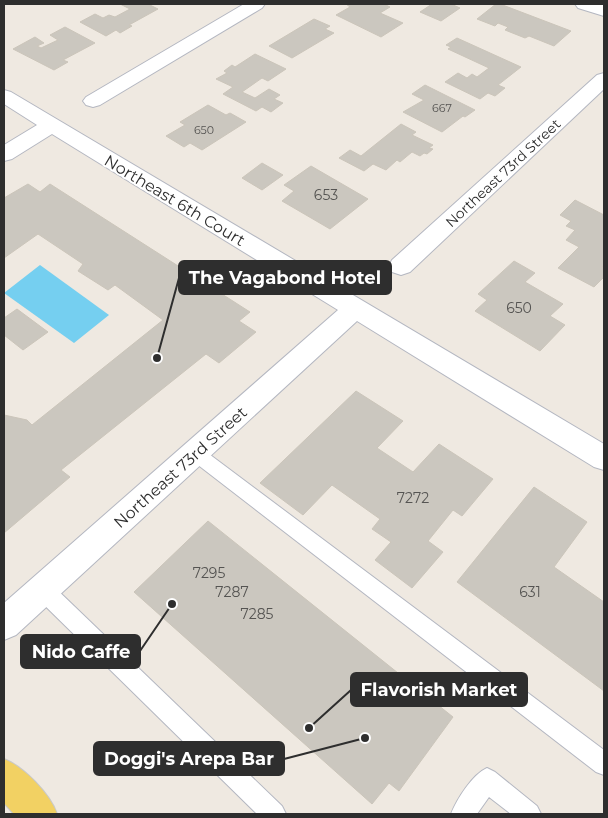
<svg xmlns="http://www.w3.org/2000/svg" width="608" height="818" font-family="Montserrat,sans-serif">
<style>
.water{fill:#75cff0}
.building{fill:#cbc7bf;stroke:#cbc5ba}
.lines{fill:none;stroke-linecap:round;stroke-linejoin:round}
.service-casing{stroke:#b4b7c1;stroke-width:2}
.minor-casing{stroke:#b4b7c1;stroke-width:2}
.primary-casing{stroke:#c9c9c9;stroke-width:2}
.service{fill:#fff;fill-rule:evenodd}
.minor{fill:#fff;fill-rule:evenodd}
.primary{fill:#f2d163;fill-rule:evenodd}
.labels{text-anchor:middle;stroke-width:4;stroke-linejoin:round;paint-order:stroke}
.far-number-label{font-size:11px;fill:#555452}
.far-street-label{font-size:14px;fill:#2e2e2e;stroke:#fff}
.number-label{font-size:14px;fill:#555452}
.street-label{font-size:16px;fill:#2e2e2e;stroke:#fff}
.leader{fill:none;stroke:#2e2e2e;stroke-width:2}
.callout-dot{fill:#2e2e2e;stroke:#fff;stroke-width:2}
.callout{fill:#2e2e2e;stroke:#2e2e2e;stroke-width:2}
.callout-label{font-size:18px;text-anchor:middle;font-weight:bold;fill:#fff}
</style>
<rect width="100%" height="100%" fill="#efe9e1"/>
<!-- water -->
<path class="water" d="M40,265l69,50 -35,28 -70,-50z"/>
<!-- building -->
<path class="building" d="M120,4h28l10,5 -29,16 3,1 -12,7 -4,-3 -10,6 -26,-14 15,-8 8,4 6,-3 6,2 15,-8z
M346,4h38l6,3 -10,6 23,10 -22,14 -45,-22 14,-8z
M432,4h19l9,4 -19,13 -21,-9z
M496,4h4l71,27 -17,15 -25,-10 -4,2 -20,-8 3,-3 -10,-4 -3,3 -18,-7z
M314,19l16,7 -5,3 9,4 -42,25 -23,-12z
M65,27l30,16 -32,17 5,2 -14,8 -41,-21 22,-12 9,6 -7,3 4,2 17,-8 -8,-5z
M457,38l64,29 -23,18 7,3 -10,8 -7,-3 -8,6 -35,-17 13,-9 9,5 5,-4 5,3 12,-9 -41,-19 3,-2 -5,-2z
M255,54l31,15 -18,12 -6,-3 -20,14 13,6 14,-9 11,6 -6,4 9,4 -12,9 -9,-5 -6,4 -33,-17 10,-7 -17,-8 11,-6 -3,-2 8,-6 3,2z
M425,85l50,25 -10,7 -2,-1 -21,16 -39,-20 21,-12 -12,-6z
M208,105l18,10 4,-2 16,9 -44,28 -12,-7 -6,4 -18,-11 19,-11 -5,-3z
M401,124l15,8 -4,3 21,10 -4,3 4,1 -6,5 -3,-1 -4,3 -8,-4 -12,10 -3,-2 -11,10 -13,-6 -9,7 -25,-13 11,-8 11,6z
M262,163l21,12 -21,15 -20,-12z
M311,166l57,33 -38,30 -48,-28 12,-10 -10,-6z
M28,184l12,8 10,-8 200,128 -11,9 17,11 -37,31 -13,-9 -145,116 9,7 -66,56v-118l23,5 5,5 131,-105 -48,-35 -7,5 -30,-19 5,-7 -45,-30 -34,24v-60z
M575,200l29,15v50l-2,2 2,1v9l-10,10 -36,-19 21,-21 -13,-7 9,-10 -9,-4 5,-5 -11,-6z
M514,261l21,12 -10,9 38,22 -13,12 15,9 -25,26 -65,-40 12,-11 -9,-6z
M17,309l31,23 -25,18 -19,-15v-17z
M356,391l47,30 -26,27 36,24 26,-28 54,35 -31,37 -9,-6 -25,31 15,11 -31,36 -37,-28 16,-18 -19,-13 8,-10 -48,-34 -29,30 -43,-32z
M534,487l53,35 -33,45 50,35v89l-147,-109z
M208,521l245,196 -54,74 -10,-8 -17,21 -238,-212z"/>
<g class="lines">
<defs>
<path id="service" d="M195,445l6,3 403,302v25l-8,-3 -407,-314 -3,-5 3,-5z
M42,580l7,2 233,224 4,8h-29l-222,-218 -3,-7 3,-7z
M487,768l8,4 42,34 4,8h-30l-22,-17 -12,17h-26c6,-15 21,-39 36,-46z"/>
<path id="minor" d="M244,4h21l-3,4 -162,97 -7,2 -7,-2 -3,-4 3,-4z
M575,4l29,1v11l-26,-8z
M604,73v16l-194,183 -9,3 -9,-3 -3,-6 3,-6 205,-185z
M4,90l7,2 593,352v26l-10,-3 -237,-146 -341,314 -12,5v-37l334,-293 -286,-176 -40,25 -8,2v-16l33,-20 -33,-21z"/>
<path id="primary" d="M4,759c20,8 46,35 53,55h-43l-10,-11z"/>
</defs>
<!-- service casing -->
<use href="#service" class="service-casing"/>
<!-- minor casing -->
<use href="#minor" class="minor-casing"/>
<!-- primary casing -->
<use href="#primary" class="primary-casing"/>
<!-- service -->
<use href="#service" class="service"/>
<!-- minor -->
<use href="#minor" class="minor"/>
<!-- primary -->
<use href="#primary" class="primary"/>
</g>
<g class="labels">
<!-- far-number labels -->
<g class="far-number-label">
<text x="442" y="112">667</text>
<text x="204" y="134">650</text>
</g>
<!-- far-street labels -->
<g class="far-street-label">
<text transform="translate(503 173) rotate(-43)" y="5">Northeast 73rd Street</text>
</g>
<!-- number labels -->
<g class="number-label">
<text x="326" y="200">653</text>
<text x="519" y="313">650</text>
<text x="413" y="503">7272</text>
<text x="209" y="578">7295</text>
<text x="232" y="597">7287</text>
<text x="530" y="597">631</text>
<text x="257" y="619">7285</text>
</g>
<!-- street labels -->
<g class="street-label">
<text transform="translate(175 200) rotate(31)" y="6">Northeast 6th Court</text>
<text transform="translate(180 467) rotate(-42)" y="6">Northeast 73rd Street</text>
</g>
</g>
<!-- callouts -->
<path class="leader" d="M157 358L179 278M172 604L140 651M309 728L351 690M365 738L284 759"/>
<g class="callout-dot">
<circle cx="157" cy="358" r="5"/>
<circle cx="172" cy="604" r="5"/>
<circle cx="309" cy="728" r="5"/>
<circle cx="365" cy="738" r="5"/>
</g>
<g class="callout">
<rect x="179" y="261" width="212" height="33" rx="5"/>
<rect x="21" y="635" width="119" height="33" rx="5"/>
<rect x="351" y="673" width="176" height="33" rx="5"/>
<rect x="94" y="742" width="190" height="33" rx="5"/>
</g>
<g class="callout-label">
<text x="285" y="284">The Vagabond Hotel</text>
<text x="81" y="658">Nido Caffe</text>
<text x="439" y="696">Flavorish Market</text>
<text x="189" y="765">Doggi's Arepa Bar</text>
</g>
<!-- border -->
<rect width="608" height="818" fill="none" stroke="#2e2e2e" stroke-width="10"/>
</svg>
